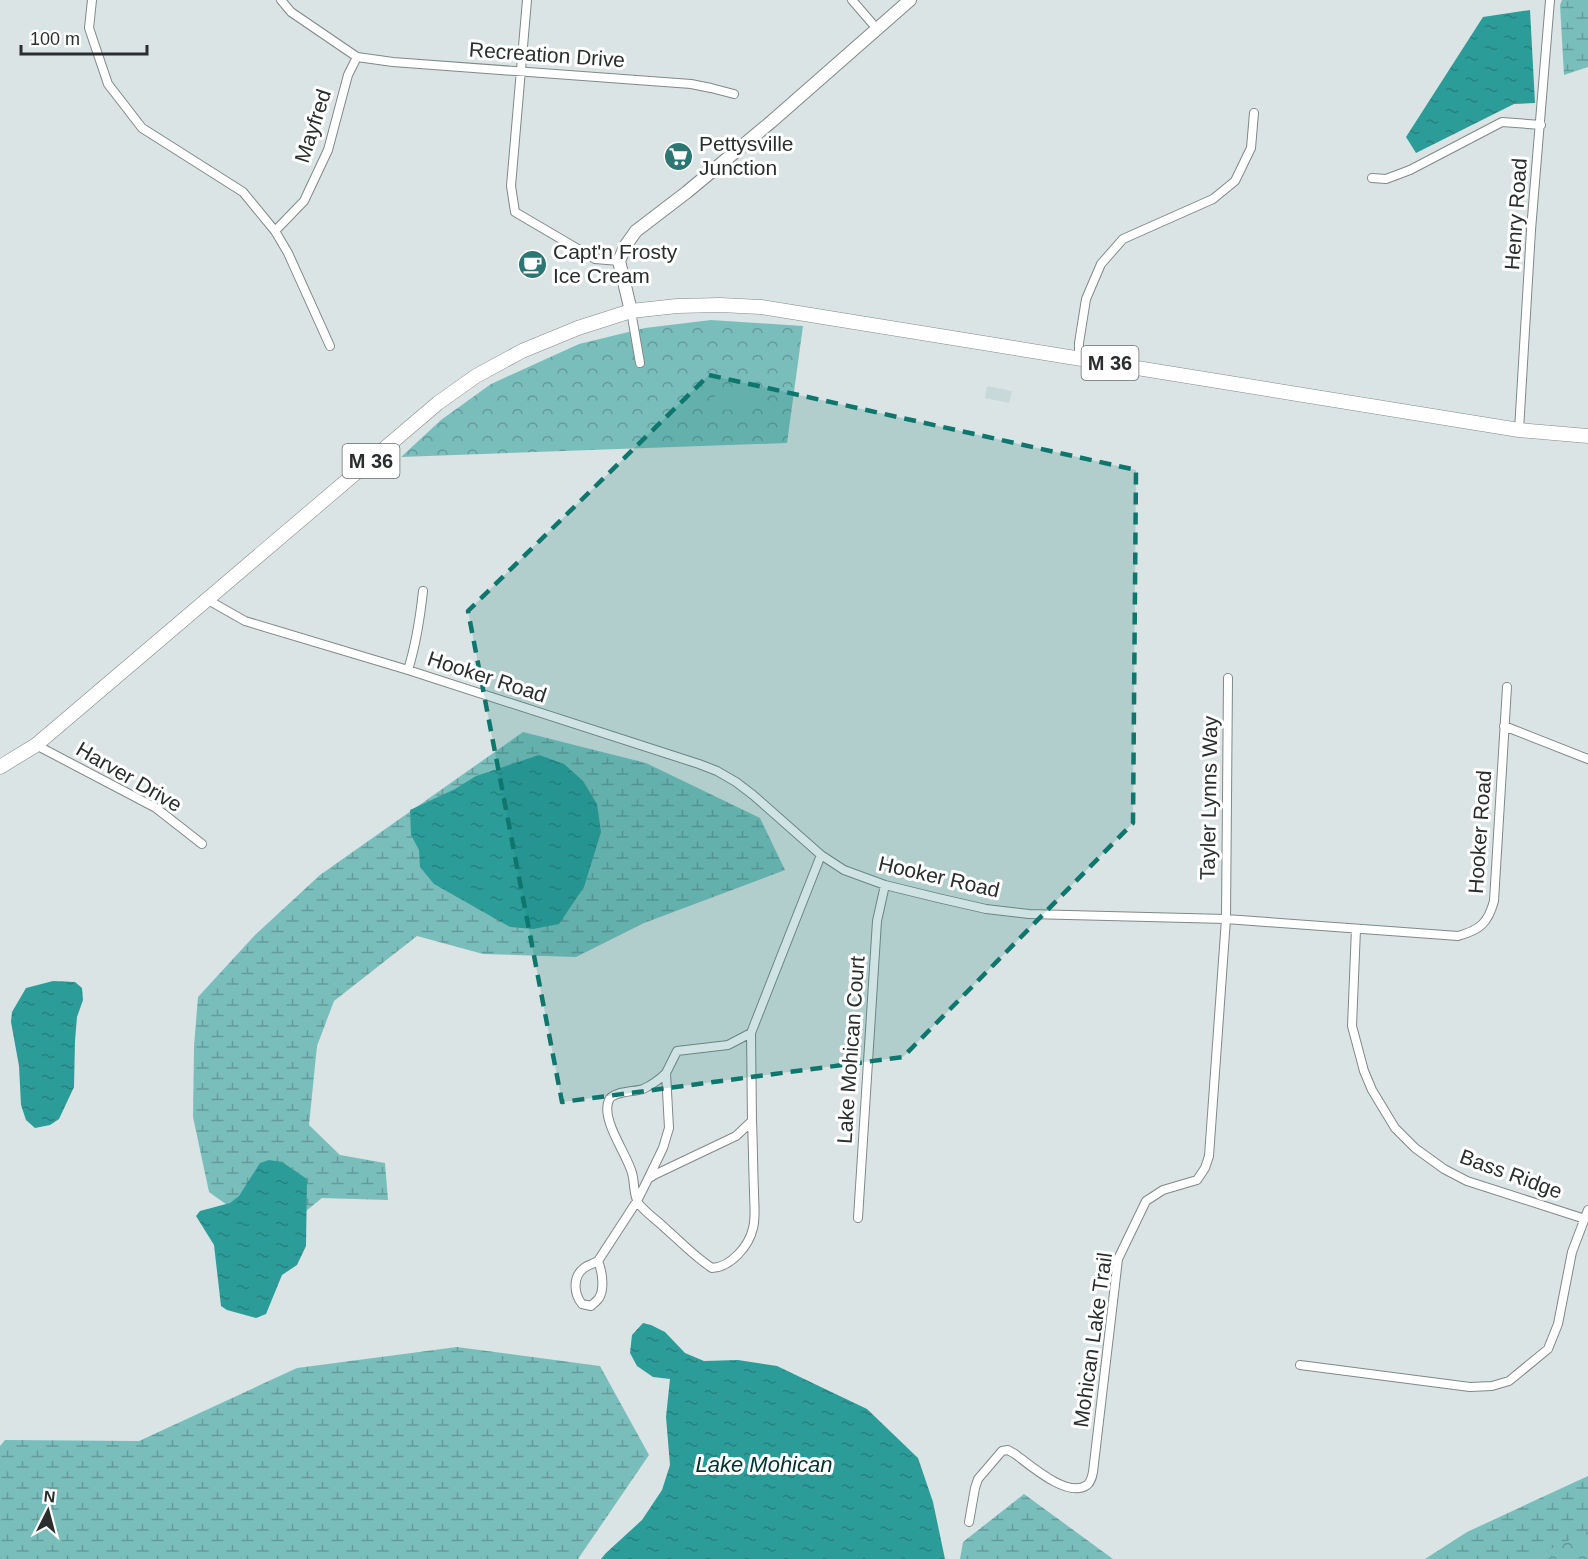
<svg xmlns="http://www.w3.org/2000/svg" width="1588" height="1559" font-family="Helvetica,sans-serif">
<style>
.built{fill:#c7d9d8}
.wetland{fill:url(#wetland-marsh)}
.park{fill:url(#park-crowns)}
.garden{fill:#7abebc}
.water{fill:url(#water-ripples)}
.lines{fill:none;stroke-linecap:round;stroke-linejoin:round}
.street-casing{stroke:#808988;stroke-width:10}
.secondary-casing{stroke:#808988;stroke-width:14}
.primary-casing{stroke:#808988;stroke-width:15}
.street{stroke:#fff;stroke-width:8}
.secondary{stroke:#fff;stroke-width:12}
.primary{stroke:#fff;stroke-width:14}
.marked{fill:#0f766e;fill-opacity:0.2;stroke:#0f766e;stroke-width:4.5;stroke-dasharray:12 8;stroke-linejoin:round}
.labels{text-anchor:middle;stroke-width:6;stroke-linejoin:round;paint-order:stroke}
.shield{fill:#fff;stroke:#6b6d6d;stroke-width:1.5}
.shield-label{font-size:20px;font-weight:bold;fill:#2b2e2e}
.street-label{font-size:21px;fill:#2b2e2e;stroke:#fff}
.poi-label{font-size:21px;fill:#2b2e2e;stroke:#fff;text-anchor:start}
.water-label{font-size:22px;font-style:italic;fill:#003130;stroke:#fff}
</style>
<defs>
<pattern id="wetland-marsh" width="20" height="14" patternUnits="userSpaceOnUse" patternTransform="scale(1.5)"><rect width="20" height="14" fill="#7abebc"/><path d="M1 5h8M5 5V1M11 12h8M15 12V8" fill="none" stroke="#649b99"/></pattern>
<pattern id="park-crowns" width="20" height="18" patternUnits="userSpaceOnUse" patternTransform="scale(1.5)"><rect width="20" height="18" fill="#7abebc"/><path d="M2 6a3 3 0 1 1 6 0M12 15a3 3 0 1 1 6 0" fill="none" stroke="#649b99"/></pattern>
<pattern id="water-ripples" width="26" height="14" patternUnits="userSpaceOnUse" patternTransform="scale(1.5)"><rect width="26" height="14" fill="#2c9c99"/><path d="M2 4q2-2 4 0t4 0M15 11q2-2 4 0t4 0" fill="none" stroke="#26807d"/></pattern>
</defs>
<rect width="100%" height="100%" fill="#dbe4e4"/>
<!-- built -->
<path class="built" d="M987,386l25,5 -3,12 -24,-5z"/>
<!-- wetland -->
<path class="wetland" d="M1562,0h26v67l-24,8 -4,-70z
M523,732l123,31 114,55 25,52 -141,53 -68,34 -93,-3 -66,-18 -83,65 -17,45 -8,79 31,30 45,8 3,37 -66,-2 -49,40 -64,-46 -16,-75 1,-71 4,-49 57,-62 65,-60z
M457,1347l143,19 49,89 -71,104h-578v-113l5,-6 134,1 158,-73z
M1588,1476v83h-163l42,-27z
M1024,1494l89,65h-153l3,-17z"/>
<!-- park -->
<path class="park" d="M711,320l92,6 -16,117 -386,14 40,-37 50,-36 88,-40 66,-16z
M1588,1531v28h-58z"/>
<!-- garden -->
<path class="garden" d="M761,389l2,10 -1,9 -42,2 -7,-9 4,-10z"/>
<!-- water -->
<path class="water" d="M1530,10l5,93 -21,1 -98,49 -10,-16 77,-120z
M539,755l25,9 19,17 14,23 4,28 -17,55 -25,37 -26,5 -23,-2 -76,-43 -14,-17 -1,-17 -8,-15 -1,-25 45,-21 21,-13z
M53,981l22,1 7,6 1,12 -6,17 -2,24 -1,46 -15,32 -9,6 -15,3 -9,-8 -5,-15 -2,-39 -8,-44 1,-10 14,-24z
M269,1160l13,2 25,17 -1,67 -9,19 -15,10 -16,39 -10,4 -29,-8 -6,-4 -7,-61 -18,-29 4,-5 30,-8 9,-7 21,-33z
M643,1323l8,2 14,7 20,21 19,8 34,-1 39,6 90,43 51,49 15,44 12,57h-344l5,-6 36,-33 20,-30 8,-25 -4,-48 4,-38 -17,-2 -16,-11 -7,-13 2,-18z"/>
<g class="lines">
<defs>
<path id="street" d="M92,0l-3,28 19,56 34,44 101,64 32,39 13,22 42,93
M281,0l10,12 66,45 36,5 298,22 20,4 23,6
M527,0l-16,186 4,26 80,47 24,2
M852,0l25,29
M1372,178l14,1 24,-9 92,-48 39,3
M275,231l29,-30 24,-51 20,-75 9,-18
M631,311l9,52
M1079,358v-15l7,-44 15,-35 22,-25 90,-40 22,-18 16,-33 3,-35
M1519,430l12,-200 19,-230
M208,600l37,21 163,49 291,94 18,7 19,11 17,13 68,60 23,15 41,15 53,13 48,11 43,5 197,5 232,17c22,-6 30,-13 36,-35l13,-214
M408,670c8,-26 12,-51 15,-79
M1504,726l84,33
M36,745l120,63 46,36
M1356,929l-4,97 12,45 8,19 23,38 20,20 29,21 23,12 118,38
M666,1073c-7,7 -14,12 -23,16 -9,3 -30,2 -34,11 -9,19 18,54 23,73 3,10 1,23 7,31 8,10 18,16 27,25 15,13 29,28 46,39 19,-1 37,-22 41,-40 3,-11 1,-25 1,-37 -1,-23 -1,-47 -2,-70
M648,1179l15,-31 6,-20 -3,-55 11,-22 51,-6 23,-12
M858,1218l19,-297 8,-36
M598,1261c-5,3 -10,4 -14,7 -12,9 -10,26 -2,36l9,2c2,-2 7,-6 8,-8 6,-10 3,-27 -1,-37l39,-60 11,-22 6,-4 82,-39 16,-15 -1,-88 70,-178
M1300,1365l170,22 22,-1 17,-5 39,-32 10,-25 14,-72 16,-42
M969,1522l6,-34 3,-9 24,-28 6,-1 7,4c15,11 53,45 72,31 4,-3 5,-8 6,-13l25,-213 28,-58 17,-11 34,-10 8,-12 4,-12 17,-237 2,-241"/>
<path id="secondary" d="M631,311l-12,-50 7,-16 10,-14 51,-39 84,-70 139,-122"/>
<path id="primary" d="M0,767l36,-22 402,-342 38,-27 46,-25 56,-23 53,-17 46,-5 43,-1 41,2 758,123 69,6"/>
</defs>
<!-- street casing -->
<use href="#street" class="street-casing"/>
<!-- secondary casing -->
<use href="#secondary" class="secondary-casing"/>
<!-- primary casing -->
<use href="#primary" class="primary-casing"/>
<!-- street -->
<use href="#street" class="street"/>
<!-- secondary -->
<use href="#secondary" class="secondary"/>
<!-- primary -->
<use href="#primary" class="primary"/>
</g>
<!-- marked area -->
<path class="marked" d="M709,375l427,95 -3,353 -230,234 -341,45 -94,-491z"/>
<!-- icons -->
<defs>
<symbol id="supermarket-disc" viewBox="-11 -11 22 22"><circle r="9.5" fill="#2c7674" stroke="#fff"/><path d="M-6-5.5h2.5l.6 2H6L4.5 2H-2.5L-4.4-4H-6ZM-1.5 3.2a1.3 1.3 0 1 0 .1 0ZM3 3.2a1.3 1.3 0 1 0 .1 0Z" fill="#fff"/></symbol>
<symbol id="cafe-disc" viewBox="-11 -11 22 22"><circle r="9.5" fill="#2c7674" stroke="#fff"/><path d="M-5.5-4.5H6V0H3Q3 3.5 0 3.5H-2.5Q-5.5 3.5-5.5 0ZM3-3.2v2h1.7v-2ZM-6 4.5H4V6H-6Z" fill="#fff"/></symbol>
</defs>
<g fill-rule="evenodd">
<use href="#supermarket-disc" x="662" y="140" width="33" height="33"/>
<use href="#cafe-disc" x="516" y="248" width="33" height="33"/>
</g>
<g class="labels">
<!-- shield labels -->
<g class="shield">
<rect x="1081.5" y="346" width="57" height="34" rx="4.5"/>
<rect x="342.5" y="444" width="57" height="34" rx="4.5"/>
</g>
<g class="shield-label">
<text x="1110" y="370">M 36</text>
<text x="371" y="468">M 36</text>
</g>
<!-- street labels -->
<g class="street-label">
<text transform="translate(547 55) rotate(4)" y="7">Recreation Drive</text>
<text transform="translate(313 126) rotate(-72)" y="7">Mayfred</text>
<text transform="translate(1516 214) rotate(-86)" y="7">Henry Road</text>
<text transform="translate(487 677) rotate(18)" y="7">Hooker Road</text>
<text transform="translate(129 777) rotate(30)" y="7">Harver Drive</text>
<text transform="translate(1209 798) rotate(-89)" y="7">Tayler Lynns Way</text>
<text transform="translate(1480 832) rotate(-86)" y="7">Hooker Road</text>
<text transform="translate(939 877) rotate(13)" y="7">Hooker Road</text>
<text transform="translate(851 1050) rotate(-86)" y="7">Lake Mohican Court</text>
<text transform="translate(1511 1174) rotate(20)" y="7">Bass Ridge</text>
<text transform="translate(1093 1340) rotate(-82)" y="7">Mohican Lake Trail</text>
</g>
<!-- poi labels -->
<g class="poi-label">
<text x="699" y="151">Pettysville<tspan x="699" dy="24">Junction</tspan></text>
<text x="553" y="259">Capt'n Frosty<tspan x="553" dy="24">Ice Cream</tspan></text>
</g>
<!-- water labels -->
<g class="water-label">
<text x="764" y="1472">Lake Mohican</text>
</g>
</g>
<!-- north arrow -->
<g transform="translate(48 1511) rotate(6)" stroke="#ffffff" stroke-width="4.5" paint-order="stroke">
<path d="M0-4.5L10 22L0 15L-10 22Z" fill="#2b2e2e"/>
<text y="-9" font-size="16" font-weight="bold" text-anchor="middle" fill="#2b2e2e">N</text>
</g>
<!-- scale -->
<path d="M21 45v9h126v-9" fill="none" stroke="#2b2e2e" stroke-width="3"/>
<text x="30" y="45" font-size="18" fill="#2b2e2e" stroke="#ffffff" stroke-width="4.5" paint-order="stroke">100 m</text>
</svg>
